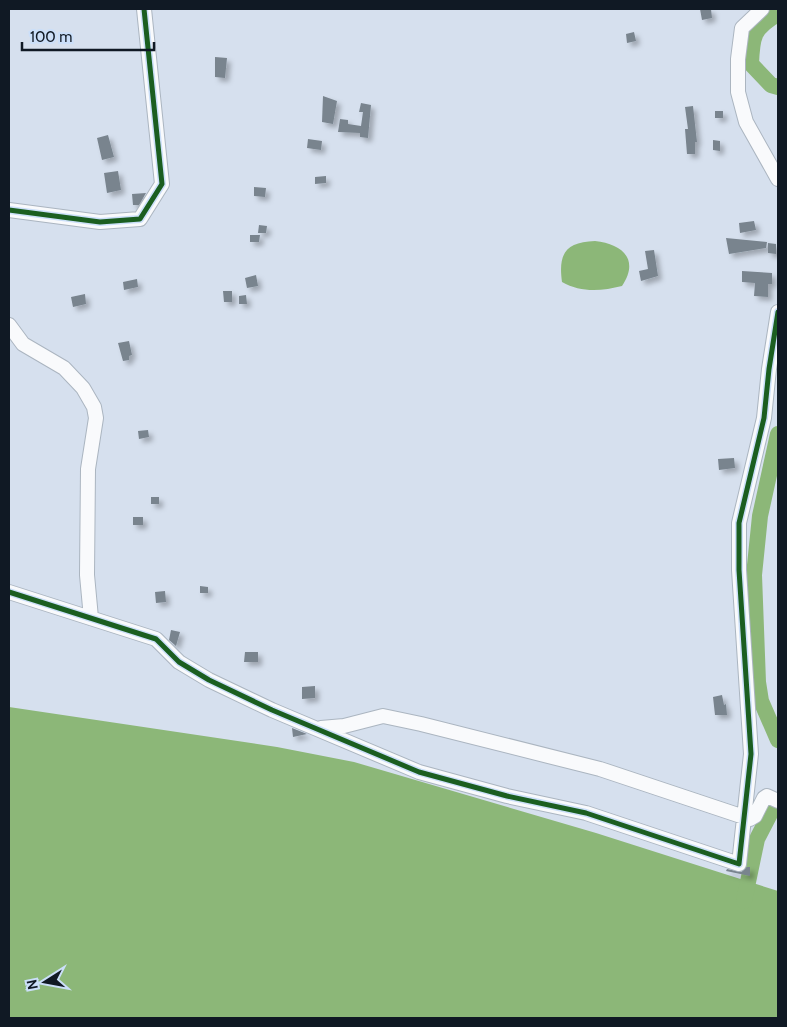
<svg xmlns="http://www.w3.org/2000/svg" width="787" height="1027" font-family="Cabin,sans-serif">
<style>
.water{fill:#8cb778}
.lines{fill:none;stroke-linecap:round;stroke-linejoin:round}
.river{stroke:#8cb778;stroke-width:16}
.building{fill:#79848e;filter:url(#shadow)}
.minor-casing{stroke:#abb5c0;stroke-width:16}
.minor{stroke:#f9fafc;stroke-width:14}
.cycleway-casing{stroke:#cbdff9;stroke-width:8}
.cycleway{stroke:#1b5e20;stroke-width:5}
</style>
<defs>
<filter id="shadow"><feDropShadow dx="4" dy="4" stdDeviation="2.5" flood-color="#0004"/></filter>
</defs>
<rect width="100%" height="100%" fill="#d6e0ee"/>
<!-- water -->
<path class="water" d="M595,241c27,3 45,18 27,45 -20,5 -41,7 -60,-4 -4,-29 4,-40 33,-41z
M9,707l268,40 77,15 242,71 182,58v127h-769z"/>
<g class="lines">
<!-- river -->
<path class="river" d="M778,14c-25,14 -26,23 -27,50l20,21 7,2
M778,434l-18,82 -6,59 4,107 3,19 17,39
M744,901l13,-62 14,-27"/>
</g>
<!-- building -->
<path class="building" d="M700,9h11l1,9 -10,2z
M634,32l2,9 -9,2 -1,-9z
M215,57l12,1 -2,20 -10,-1z
M323,96l14,5 -4,23 -11,-2z
M361,103l10,2 -3,33 -8,-1v-4l-22,-1 2,-13 8,1v4l13,2 2,-14h-4z
M693,106l4,36h-2v12h-8l-2,-25h3l-3,-22z
M715,111h8v7h-8z
M108,135l6,22 -12,3 -5,-22z
M308,139l14,2 -1,9 -14,-2z
M713,140l7,1v10l-7,-1z
M118,171l3,19 -14,3 -3,-20z
M326,176v7l-11,1v-7z
M254,187l12,1 -1,9 -11,-1z
M146,193l-7,12h-6l-1,-11z
M754,221l2,9 -16,3 -1,-10z
M259,225l8,1 -1,7h-8z
M250,235h10l-1,7h-9z
M726,238l41,4 -1,6 -37,6z
M768,243l8,1v10l-8,-1z
M654,250l4,26 -17,5 -2,-10 9,-2 -3,-18z
M742,271l30,2v11h-4v13l-14,-1 1,-13 -13,-1z
M256,275l2,11 -11,2 -2,-10z
M137,279l1,8 -14,3 -1,-8z
M223,291h9v11h-8z
M85,294l1,10 -13,3 -2,-10z
M246,295l1,9h-8v-8z
M129,341l3,14 -3,1v4l-6,1 -5,-18z
M148,430l1,7 -10,2 -1,-8z
M734,458l1,10 -16,2 -1,-11z
M151,497h8v7h-8z
M133,517h10v8h-10z
M200,586l8,1v6h-8z
M165,591l1,11 -10,1 -1,-11z
M171,630l9,2 -4,14 -7,-6z
M245,652h13v10h-14z
M315,686v12l-13,1v-12z
M722,695l2,10 2,-1 1,11h-12l-2,-18z
M292,728l15,6 -14,3z
M747,867h3v9l-24,-5 1,-2 14,3z"/>
<g class="lines">
<defs>
<path id="minor" d="M762,9l-20,19 -4,31v33l8,30 32,57
M9,210l91,12 40,-3 22,-35 -18,-175
M9,325l14,19 41,24 19,20 11,19 2,11 -8,51 -1,106 4,43
M9,592l147,47 23,23 30,18 63,30 147,62 88,24 79,17 153,51 12,-110 -12,-184v-47l25,-105 5,-49 9,-57
M321,728l23,-2 39,-10 38,8 179,45 150,50 5,-3 9,-18 3,-2 11,5"/>
</defs>
<!-- minor casing -->
<use href="#minor" class="minor-casing"/>
<!-- minor -->
<use href="#minor" class="minor"/>
<defs>
<path id="cycleway" d="M9,210l91,12 40,-3 22,-35 -18,-175
M9,592l147,47 23,23 30,18 63,30 147,62 88,24 79,17 153,51 12,-110 -12,-184v-47l25,-105 5,-49 9,-57"/>
</defs>
<!-- cycleway casing -->
<use href="#cycleway" class="cycleway-casing"/>
<!-- cycleway -->
<use href="#cycleway" class="cycleway"/>
</g>
<!-- border -->
<rect width="787" height="1027" fill="none" stroke="#101924" stroke-width="20"/>
<!-- north arrow -->
<g transform="translate(45 982) rotate(259)" stroke="#cbdff9" stroke-width="4" paint-order="stroke">
<path d="M0-4L9 19L0 12L-9 19Z" fill="#101924"/>
<text y="-8" font-size="14" font-weight="bold" text-anchor="middle" fill="#101924">N</text>
</g>
<!-- scale -->
<path d="M22 42v8h132v-8" fill="none" stroke="#101924" stroke-width="2.5"/>
<text x="30" y="42" font-size="15" fill="#101924" stroke="#cbdff9" stroke-width="4" paint-order="stroke">100 m</text>
</svg>
